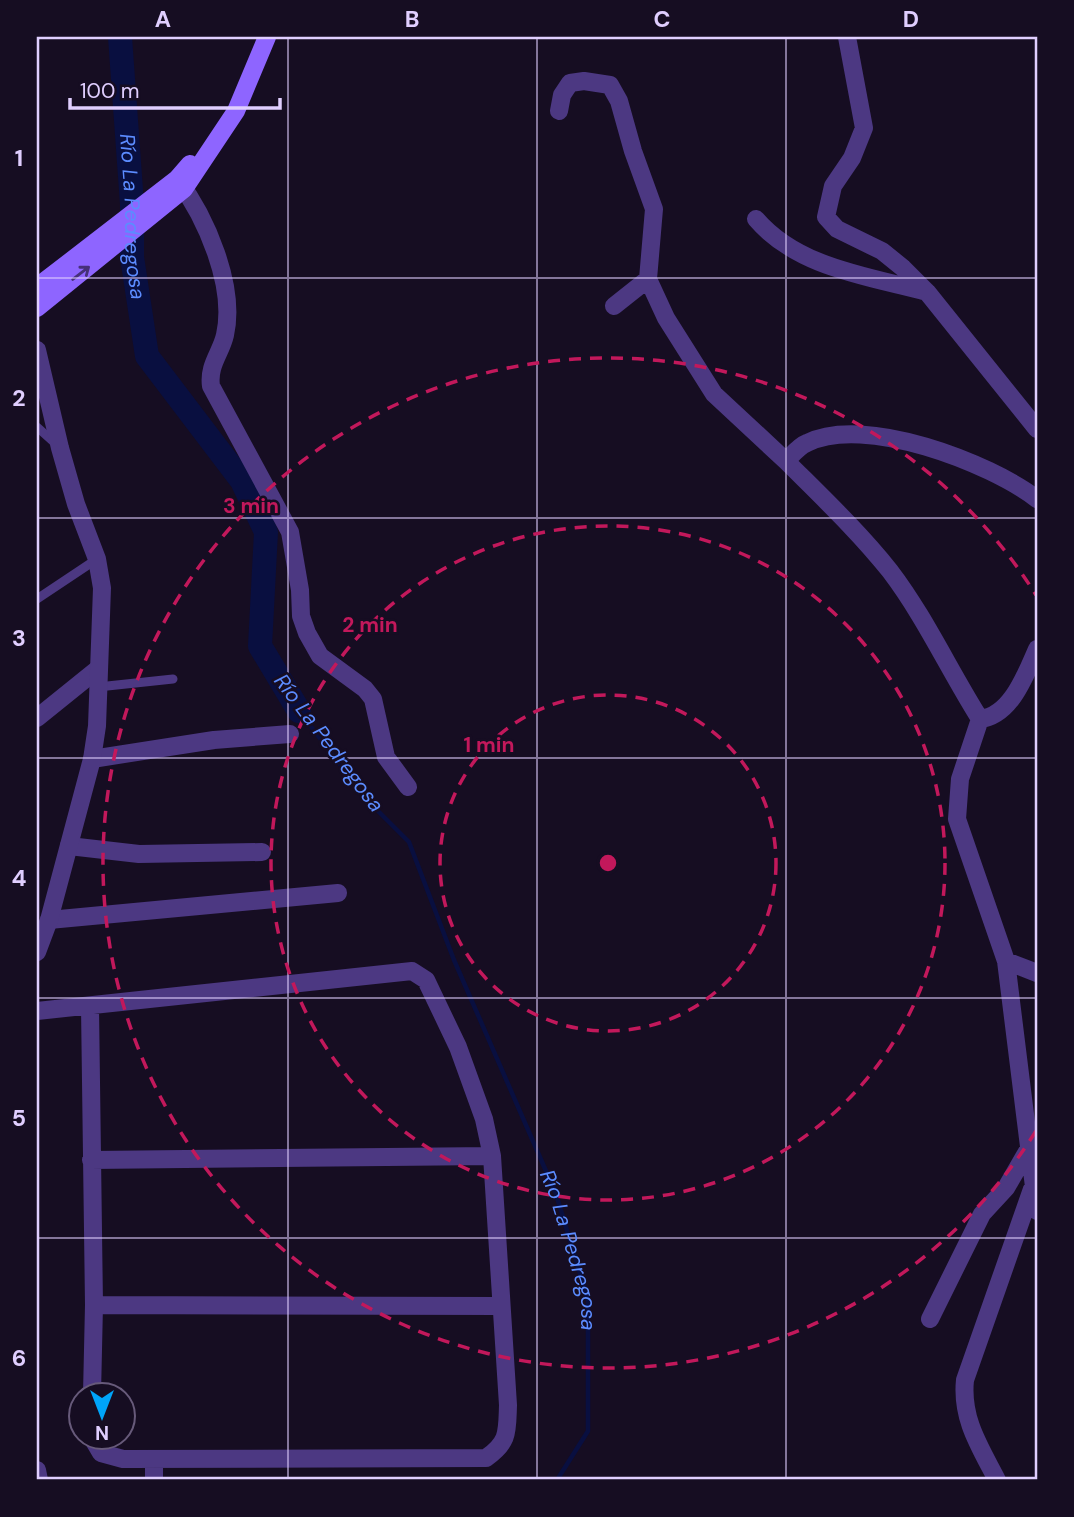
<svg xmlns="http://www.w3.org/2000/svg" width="1074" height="1517" font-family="'DM Sans',sans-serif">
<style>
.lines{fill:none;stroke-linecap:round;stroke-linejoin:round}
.stream{stroke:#090f40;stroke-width:4.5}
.river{stroke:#090f40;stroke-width:24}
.service{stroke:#4c3882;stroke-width:9}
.minor{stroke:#4c3882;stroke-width:18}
.tertiary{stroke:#4c3882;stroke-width:18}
.secondary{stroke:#8e65ff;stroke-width:18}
.oneway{stroke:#46307a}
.grid{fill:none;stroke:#e0ceff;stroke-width:2;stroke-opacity:0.55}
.ring{fill:none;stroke:#c2185b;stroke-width:3.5;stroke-dasharray:12 9}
.labels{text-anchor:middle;stroke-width:5;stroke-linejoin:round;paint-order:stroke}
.water-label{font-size:21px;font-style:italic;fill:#5c8cff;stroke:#160d22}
.centre{fill:#c2185b;stroke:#160d22;stroke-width:3.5}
.ring-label{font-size:21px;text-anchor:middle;font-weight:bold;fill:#c2185b;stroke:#160d22;stroke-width:5;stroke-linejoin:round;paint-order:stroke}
.neatline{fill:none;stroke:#e0ceff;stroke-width:2.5}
.grid-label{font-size:23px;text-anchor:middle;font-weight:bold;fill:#e0ceff}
</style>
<rect width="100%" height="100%" fill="#160d22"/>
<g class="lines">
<!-- stream -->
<path class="stream" id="s1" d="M299,711l70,91 40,40 45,118 102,234 32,106v131l-31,49"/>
<!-- river -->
<path class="river" id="s2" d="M120,37l12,167v53l15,99 95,125 24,51 -6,114 39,65"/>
<!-- service -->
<path class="service" d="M37,427l19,17
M37,599l60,-40
M98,687l75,-8"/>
<!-- minor -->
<path class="minor" d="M847,37l17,91 -12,30 -19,28 -7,31 11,12 45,22 21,17 24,24 110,137
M559,111l3,-16 8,-12 14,-2 26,4 9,16 14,50 21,58 -6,70 18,39 48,76 72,67
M177,179c29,38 59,107 48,156 -4,18 -17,30 -14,51l79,146 10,58 1,26 6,17 13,23 45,33 8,10 13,58 22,30
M756,219c42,49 112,57 171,73
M614,306l34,-27
M1037,499c-47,-36 -173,-85 -230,-56 -8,3 -15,12 -21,18 36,36 73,71 104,110 35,46 59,99 90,148l-20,60 -3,40 49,142 31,250
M37,718l62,-50
M980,719c31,-3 46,-45 57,-70
M92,759l122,-19 76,-6
M69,846l70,8 123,-2
M49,920l289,-27
M1006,961l31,12
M90,1007l4,298 -2,89
M37,1011l375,-40 14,9 32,67 26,72 8,37 16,249c-1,27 1,37 -22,53l-363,1 -22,-6 -10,-17
M91,1160l401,-4
M94,1305l407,1
M930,1319l52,-105 24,-26 22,-38
M154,1460v20
M997,1480c-17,-33 -36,-61 -32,-100l67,-191"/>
<!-- tertiary -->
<path class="tertiary" d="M37,350l23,98 16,56 21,55 5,29 -5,138 -5,33 -43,161 -12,32
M37,1470l2,10"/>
<!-- secondary -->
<path class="secondary" d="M37,287l140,-108 13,-15
M37,308l147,-119 52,-78 31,-74"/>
</g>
<!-- one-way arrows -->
<defs><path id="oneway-shaft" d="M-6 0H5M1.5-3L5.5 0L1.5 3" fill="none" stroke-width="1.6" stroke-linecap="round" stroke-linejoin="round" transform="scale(1.75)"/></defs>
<use class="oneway" href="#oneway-shaft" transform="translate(81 273) rotate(-38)"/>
<!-- grid -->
<path class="grid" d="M288,37v1443M537,37v1443M786,37v1443M37,278h1000M37,518h1000M37,758h1000M37,998h1000M37,1238h1000"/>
<!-- distance rings -->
<g class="ring">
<circle cx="608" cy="863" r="168"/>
<circle cx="608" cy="863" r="337"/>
<path d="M1036 1131A505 505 0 1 1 1036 595"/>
</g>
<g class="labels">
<!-- water labels -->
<g class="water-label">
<text dy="7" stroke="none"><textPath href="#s2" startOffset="180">Río La Pedregosa</textPath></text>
<text transform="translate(329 743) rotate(53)" y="7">Río La Pedregosa</text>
<text dy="7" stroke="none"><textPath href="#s1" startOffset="611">Río La Pedregosa</textPath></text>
</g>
</g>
<circle cx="608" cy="863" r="10" class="centre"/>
<g class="ring-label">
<text x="251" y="513">3 min</text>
<text x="370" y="632">2 min</text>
<text x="489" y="752">1 min</text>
</g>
<!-- border -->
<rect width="1074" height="1517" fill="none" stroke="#160d22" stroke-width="77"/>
<!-- north arrow -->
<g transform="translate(102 1416) rotate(180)"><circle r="33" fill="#160d22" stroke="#675a7a" stroke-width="2"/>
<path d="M0-5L12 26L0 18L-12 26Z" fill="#00a4f9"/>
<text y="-10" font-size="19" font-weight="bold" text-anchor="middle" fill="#e0ceff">N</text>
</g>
<!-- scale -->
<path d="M70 98v10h210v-10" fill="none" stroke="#e0ceff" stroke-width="3.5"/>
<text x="80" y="98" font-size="21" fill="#e0ceff" stroke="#160d22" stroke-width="5" paint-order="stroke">100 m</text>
<rect x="38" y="38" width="998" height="1440" class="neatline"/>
<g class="grid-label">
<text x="163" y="27">A</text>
<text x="412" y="27">B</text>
<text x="662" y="27">C</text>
<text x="911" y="27">D</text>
<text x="19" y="166">1</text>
<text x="19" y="406">2</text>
<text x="19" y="646">3</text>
<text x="19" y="886">4</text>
<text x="19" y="1126">5</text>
<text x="19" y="1366">6</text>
</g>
</svg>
